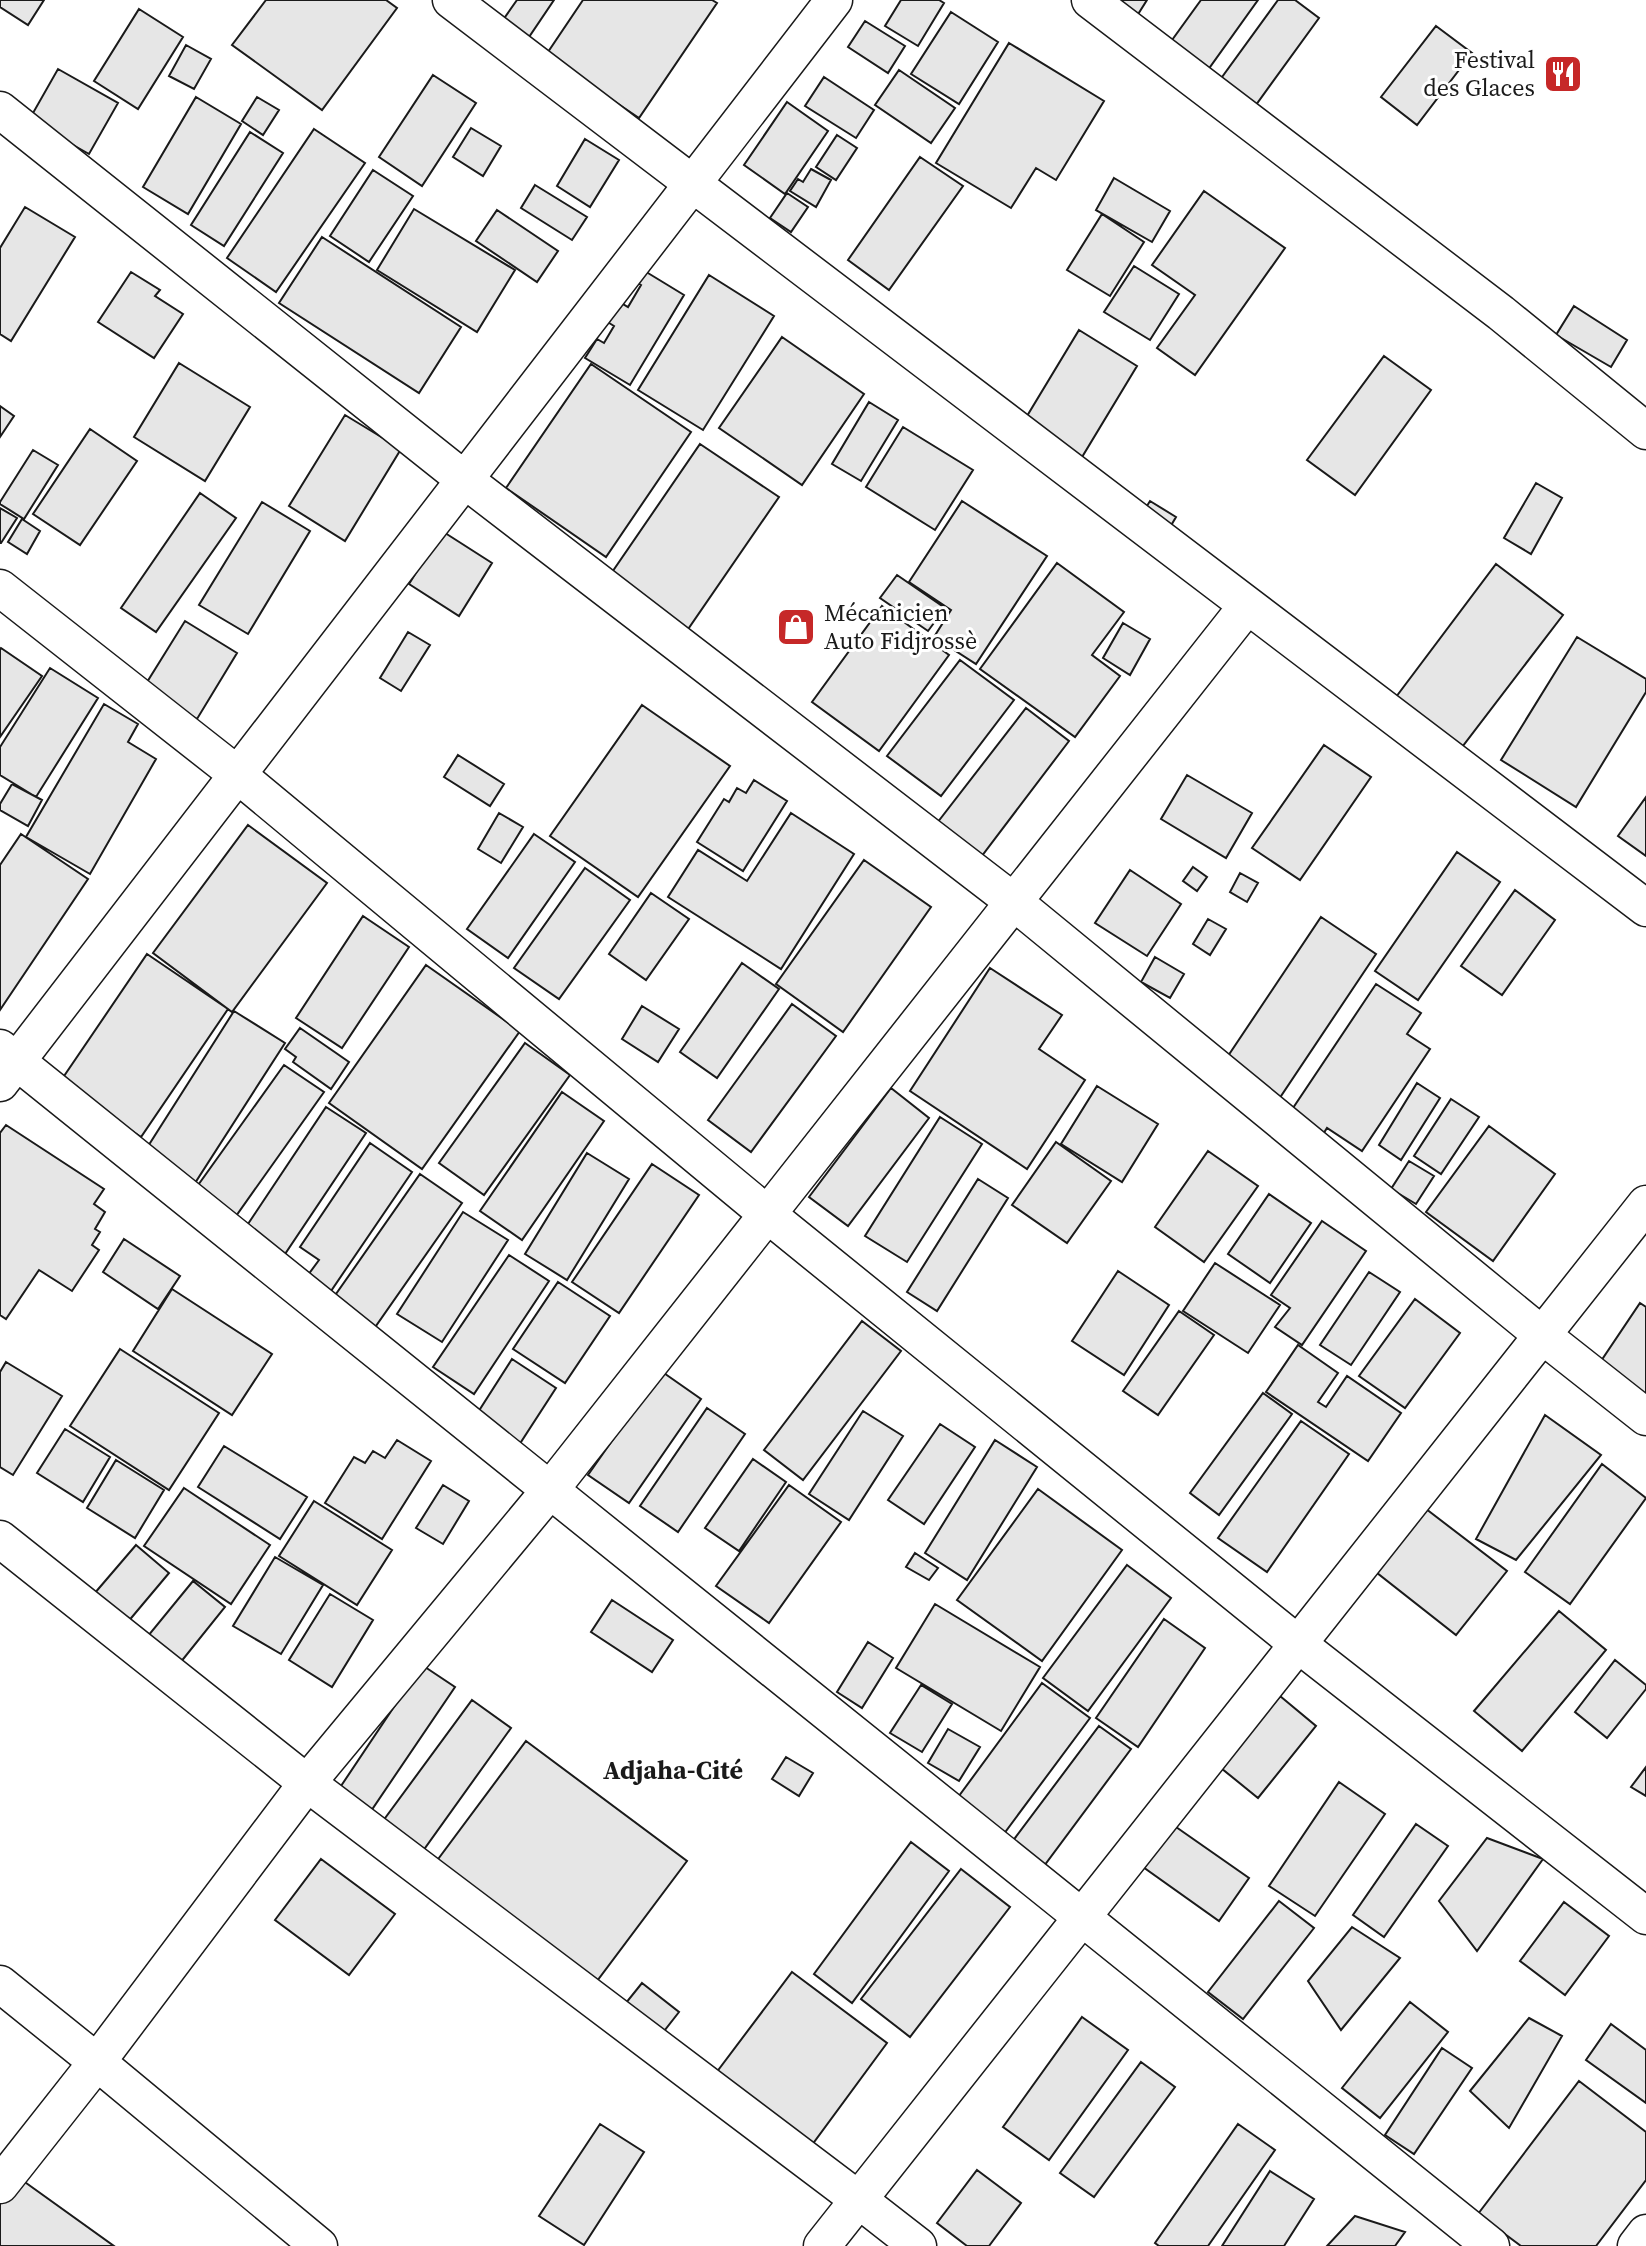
<svg xmlns="http://www.w3.org/2000/svg" width="1646" height="2246" font-family="'Source Serif 4',serif">
<style>
.building{fill:#e6e6e6;stroke:#1a1a1a;stroke-width:2}
.lines{fill:none;stroke-linecap:round;stroke-linejoin:round}
.minor-casing{stroke:#1a1a1a;stroke-width:39}
.minor{stroke:#fff;stroke-width:36}
.labels{text-anchor:middle;stroke-width:6;stroke-linejoin:round;paint-order:stroke}
.poi-label{font-size:24px;fill:#1a1a1a;stroke:#fff;text-anchor:end}
.neighbourhood-label{font-size:26px;font-weight:bold;fill:#1a1a1a;stroke:#fff}
</style>
<rect width="100%" height="100%" fill="#fff"/>
<!-- building -->
<path class="building" d="M0,0h44l-16,25 -28,-18z
M266,0h120l11,8 -75,102 -90,-65z
M517,0h37l-25,37 -26,-17z
M583,0h129l5,3 -78,115 -93,-63z
M901,0h38l5,3 -26,43 -33,-20z
M1107,0h40l-12,19z
M1201,0h57l-53,74 -38,-27z
M1278,0h17l24,18 -66,91 -36,-25z
M139,9l44,28 -45,72 -44,-28z
M951,12l47,30 -39,62 -48,-30z
M865,21l40,25 -17,27 -40,-26z
M1436,26l36,27 -55,72 -36,-28z
M1009,43l95,58 -48,79 -20,-12 -25,40 -75,-45z
M186,45l25,14 -17,30 -25,-13z
M58,69l60,34 -29,51 -60,-34z
M899,70l56,38 -24,35 -56,-38z
M433,75l43,28 -54,83 -43,-29z
M824,77l50,33 -18,28 -51,-32z
M196,97l45,27 -53,90 -45,-27z
M257,97l22,13 -16,25 -21,-14z
M787,102l41,29 -43,63 -41,-29z
M471,128l30,18 -18,30 -30,-19z
M314,129l51,34 -89,129 -49,-34z
M250,132l33,21 -59,93 -33,-21z
M837,135l20,13 -21,32 -20,-13z
M585,139l34,21 -29,47 -33,-21z
M920,157l43,29 -74,104 -41,-30z
M811,169l20,11 -15,27 -26,-16 8,-12 5,3z
M373,170l40,26 -44,66 -39,-26z
M1114,178l56,33 -18,31 -56,-32z
M535,185l52,32 -15,23 -51,-32z
M1204,191l81,57 -90,127 -38,-27 38,-53 -43,-30z
M787,193l21,14 -17,25 -21,-14z
M25,207l50,30 -64,104 -11,-7v-86z
M414,209l101,61 -38,62 -100,-62z
M497,210l61,41 -21,31 -61,-41z
M1102,214l42,28 -34,54 -43,-26z
M322,237l139,90 -42,66 -140,-90z
M1134,266l45,28 -29,46 -46,-28z
M643,270l41,25 -54,90 -45,-27 12,-19 7,4 10,-17 -13,-8 12,-20 15,9 13,-22 -5,-3z
M131,272l29,18 -5,6 28,18 -29,44 -56,-36z
M709,275l65,41 -71,114 -65,-40z
M1574,306l53,34 -16,27 -55,-32z
M1079,330l58,36 -58,96 -58,-36z
M782,337l82,57 -62,91 -83,-57z
M1384,356l47,34 -76,105 -48,-35z
M179,363l71,44 -45,74 -71,-44z
M591,364l100,68 -85,125 -100,-69z
M869,402l29,18 -37,61 -29,-17z
M0,406l14,10 -14,21z
M345,415l56,34 -56,92 -56,-35z
M903,427l70,43 -38,60 -69,-43z
M90,429l47,32 -57,84 -47,-31z
M700,444l79,53 -95,138 -78,-54z
M33,450l25,15 -34,54 -24,-15v-2z
M1536,483l26,15 -31,56 -27,-16z
M200,493l36,25 -80,114 -35,-24z
M962,501l85,55 -71,108 -42,-27 17,-27 -42,-28z
M1150,501l26,16 -13,22 -26,-17z
M262,502l48,29 -62,103 -49,-29z
M0,508l17,10 -16,25h-1z
M22,519l18,12 -13,23 -19,-12z
M442,531l50,32 -33,53 -50,-32z
M1057,563l67,49 -32,43 28,21 -45,61 -95,-68z
M1496,564l67,51 -104,136 -66,-50z
M897,575l48,33 -17,23 -48,-33z
M882,606l67,49 -70,96 -67,-49z
M185,621l52,32 -40,66 -53,-32z
M1123,623l27,16 -20,36 -27,-17z
M408,632l22,13 -29,46 -21,-13z
M1577,637l69,42v13l-70,115 -75,-47z
M1,648l41,28 -42,61v-88z
M960,660l54,40 -73,96 -54,-40z
M50,668l48,30 -62,99 -36,-22v-28z
M104,704l34,20 -10,18 28,17 -66,115 -64,-37z
M642,705l88,61 -92,131 -88,-61z
M1026,708l43,33 -91,120 -44,-34z
M1324,745l47,32 -71,103 -48,-32z
M458,755l46,29 -14,22 -46,-29z
M1187,775l65,38 -26,45 -65,-39z
M754,780l33,21 -44,70 -46,-29 27,-43 5,3 8,-14 9,5z
M12,784l30,16 -14,26 -28,-16v-6z
M1646,797v59l-28,-20z
M499,813l24,14 -22,36 -23,-14z
M791,813l63,41 -73,115 -113,-72 30,-47 49,31z
M248,825l79,58 -95,129 -79,-59z
M21,834l67,45 -88,131v-145z
M534,834l41,28 -67,96 -41,-29z
M1457,852l43,30 -82,118 -43,-29z
M864,860l67,47 -88,125 -67,-48z
M1193,867l14,10 -10,14 -14,-10z
M585,868l45,32 -71,99 -45,-31z
M1130,870l51,34 -34,52 -52,-33z
M1240,873l18,10 -11,19 -17,-10z
M1515,890l40,30 -53,75 -41,-29z
M651,893l38,26 -43,61 -37,-26z
M363,916l46,31 -67,101 -46,-30z
M1321,917l55,37 -97,145 -55,-37z
M1208,919l18,10 -16,26 -17,-11z
M147,954l81,55 -87,128 -81,-55z
M1155,957l29,17 -14,24 -29,-16z
M742,963l37,26 -62,89 -37,-26z
M426,965l94,66 -98,138 -93,-66z
M990,968l72,47 -23,34 46,31 -58,89 -117,-78z
M1376,984l45,29 -14,21 23,15 -68,102 -35,-23 -7,11 -33,-22z
M792,1004l44,32 -85,116 -43,-32z
M642,1006l37,23 -21,33 -36,-23z
M234,1011l51,32 -90,140 -50,-32z
M300,1028l49,34 -18,27 -38,-27 3,-5 -11,-8z
M525,1043l45,32 -86,120 -45,-32z
M284,1065l40,27 -88,124 -40,-28z
M1417,1083l23,15 -39,62 -22,-15z
M1097,1086l61,38 -36,58 -61,-38z
M891,1088l38,30 -81,108 -39,-29z
M562,1092l42,29 -82,119 -42,-29z
M1451,1099l28,18 -38,57 -27,-18z
M326,1107l40,26 -81,121 -39,-27z
M940,1117l42,27 -75,118 -42,-26z
M6,1125l98,64 -10,15 11,8 -10,17 5,3 -8,13 7,5 -27,41 -33,-21 -33,49 -6,-4v-182z
M1489,1126l66,48 -62,87 -67,-49z
M1056,1142l55,39 -44,62 -55,-38z
M370,1143l42,29 -81,119 -23,-16 11,-15 -19,-13z
M1208,1151l50,35 -54,76 -49,-35z
M587,1153l42,26 -62,101 -42,-26z
M1409,1161l25,15 -18,28 -25,-15z
M652,1164l47,31 -80,118 -47,-31z
M420,1174l42,29 -91,130 -42,-29z
M978,1179l30,19 -71,113 -30,-19z
M1269,1194l42,29 -41,60 -42,-29z
M463,1212l45,28 -66,102 -45,-28z
M1322,1221l44,30 -64,94 -27,-18 15,-19 -19,-13z
M124,1239l56,37 -22,33 -55,-37z
M509,1255l40,26 -75,113 -41,-27z
M1215,1263l65,42 -32,48 -65,-42z
M1118,1271l51,34 -45,70 -52,-34z
M1369,1272l31,20 -49,73 -31,-20z
M558,1282l52,34 -45,67 -52,-34z
M172,1289l100,65 -40,61 -99,-64z
M1415,1299l45,34 -55,75 -46,-32z
M1640,1303l6,4v99l-53,-33z
M1179,1311l35,24 -56,80 -35,-24z
M862,1321l39,30 -98,129 -39,-30z
M1298,1345l40,28 -20,29 8,5 21,-31 54,37 -33,48 -102,-69z
M120,1349l99,64 -50,77 -99,-64z
M512,1359l44,29 -37,57 -44,-28z
M6,1362l56,34 -49,79 -13,-8v-95z
M661,1371l40,28 -72,104 -41,-28z
M1263,1393l29,21 -73,101 -29,-22z
M707,1408l38,26 -67,98 -38,-26z
M863,1411l40,25 -54,84 -40,-26z
M1545,1415l56,40 -85,105 -40,-21z
M1301,1421l48,33 -82,118 -49,-34z
M940,1424l35,23 -51,77 -36,-24z
M65,1429l45,28 -27,45 -46,-29z
M397,1440l34,21 -49,78 -57,-36 29,-46 11,6 8,-12 12,7z
M995,1440l42,27 -70,113 -42,-27z
M224,1446l83,51 -27,42 -82,-52z
M753,1459l33,23 -47,69 -34,-23z
M116,1460l48,30 -29,48 -48,-30z
M1602,1464l44,34 -76,106 -45,-32z
M443,1485l26,16 -26,43 -27,-16z
M789,1485l52,37 -72,101 -53,-37z
M184,1488l86,57 -39,59 -87,-58z
M1038,1489l84,61 -80,111 -85,-61z
M314,1501l78,49 -35,55 -78,-49z
M1417,1502l90,69 -51,64 -89,-70z
M136,1545l33,28 -42,50 -33,-29z
M915,1553l23,15 -9,12 -23,-13z
M275,1557l48,28 -42,69 -48,-28z
M1127,1565l44,33 -83,113 -45,-33z
M193,1581l32,26 -49,61 -33,-26z
M330,1594l43,26 -41,67 -43,-27z
M612,1600l61,40 -21,32 -61,-40z
M935,1604l105,63 -39,64 -105,-63z
M1559,1611l47,39 -84,101 -48,-40z
M1164,1619l41,29 -67,99 -42,-29z
M868,1642l25,16 -31,50 -25,-16z
M1615,1660l31,25v4l-39,49 -32,-26z
M422,1665l33,22 -84,124 -32,-22z
M1042,1683l48,35 -87,117 -47,-35z
M921,1685l31,19 -30,48 -32,-19z
M1280,1696l36,30 -58,72 -37,-30z
M472,1700l39,28 -91,127 -40,-30z
M1099,1726l32,23 -90,121 -32,-24z
M948,1729l32,18 -21,34 -31,-18z
M526,1741l161,120 -96,128 -161,-119z
M786,1757l27,16 -14,23 -27,-17z
M1646,1767v29l-15,-9z
M1339,1782l46,32 -70,102 -46,-30z
M1166,1820l83,58 -30,43 -83,-59z
M1416,1824l32,22 -64,91 -31,-22z
M1487,1838l56,21 -66,92 -38,-50z
M911,1842l38,29 -97,132 -38,-29z
M321,1859l74,55 -46,61 -74,-55z
M961,1869l49,38 -100,130 -49,-38z
M1279,1901l35,27 -71,91 -35,-27z
M1564,1902l45,34 -44,59 -45,-34z
M1352,1927l48,31 -59,72 -33,-49z
M792,1972l95,71 -81,110 -96,-72z
M642,1983l37,29 -25,32 -37,-30z
M1410,2002l38,30 -68,86 -38,-30z
M1082,2017l46,33 -79,110 -46,-33z
M1529,2018l33,18 -53,92 -39,-37z
M1611,2024l35,26v53l-60,-43z
M1442,2048l30,20 -58,86 -29,-19z
M1141,2062l34,25 -81,110 -34,-24z
M1579,2081l67,51v48l-50,66h-75l-43,-32z
M600,2124l44,28 -60,93 -45,-29z
M1238,2124l37,26 -67,96h-49l-4,-3z
M977,2170l44,33 -32,43h-22l-30,-23z
M1270,2171l44,28 -30,47h-62z
M15,2175l99,71h-114v-50z
M1355,2216l50,16 -10,14h-68z"/>
<g class="lines">
<defs>
<path id="minor" d="M451,0l1195,908
M1090,0l411,313 145,118
M0,110l465,370 549,422 528,433 104,82
M0,588l238,187 529,439 531,430 348,272
M0,1048l1491,1198
M0,1083l834,-1083
M0,1539l307,244 552,417 59,46
M0,1984l97,78 222,184
M0,2185l97,-123 210,-279 243,-293 697,-884
M822,2246l824,-1042
M1636,2246l10,-13"/>
</defs>
<!-- minor casing -->
<use href="#minor" class="minor-casing"/>
<!-- minor -->
<use href="#minor" class="minor"/>
</g>
<!-- icons -->
<defs>
<symbol id="restaurant-square" viewBox="-11 -11 22 22"><rect x="-9" y="-9" width="18" height="18" rx="4" fill="#c62828" stroke="#fff"/><path d="M-5-6h1v4h1v-4h1v4h1v-4h1v5L-1.5 .5V6h-2V.5L-5-1ZM5-6V6H3V1.5H1.5Q1.5-4 5-6Z" fill="#fff"/></symbol>
<symbol id="shop-square" viewBox="-11 -11 22 22"><rect x="-9" y="-9" width="18" height="18" rx="4" fill="#c62828" stroke="#fff"/><path d="M-5-2.5h2.3a2.7 3.5 0 0 1 5.4 0H5L5.5 6h-11ZM-1.5-2.5h3a1.5 2.3 0 0 0-3 0Z" fill="#fff"/></symbol>
</defs>
<g fill-rule="evenodd">
<use href="#restaurant-square" x="1541" y="52" width="44" height="44"/>
<use href="#shop-square" x="774" y="605" width="44" height="44"/>
</g>
<g class="labels">
<!-- poi labels -->
<g class="poi-label">
<text x="1535" y="68">Festival<tspan x="1535" dy="28">des Glaces</tspan></text>
<text x="824" y="621" text-anchor="start">Mécanicien<tspan x="824" dy="28">Auto Fidjrossè</tspan></text>
</g>
<!-- neighbourhood labels -->
<g class="neighbourhood-label">
<text x="673" y="1779">Adjaha-Cité</text>
</g>
</g>
</svg>
